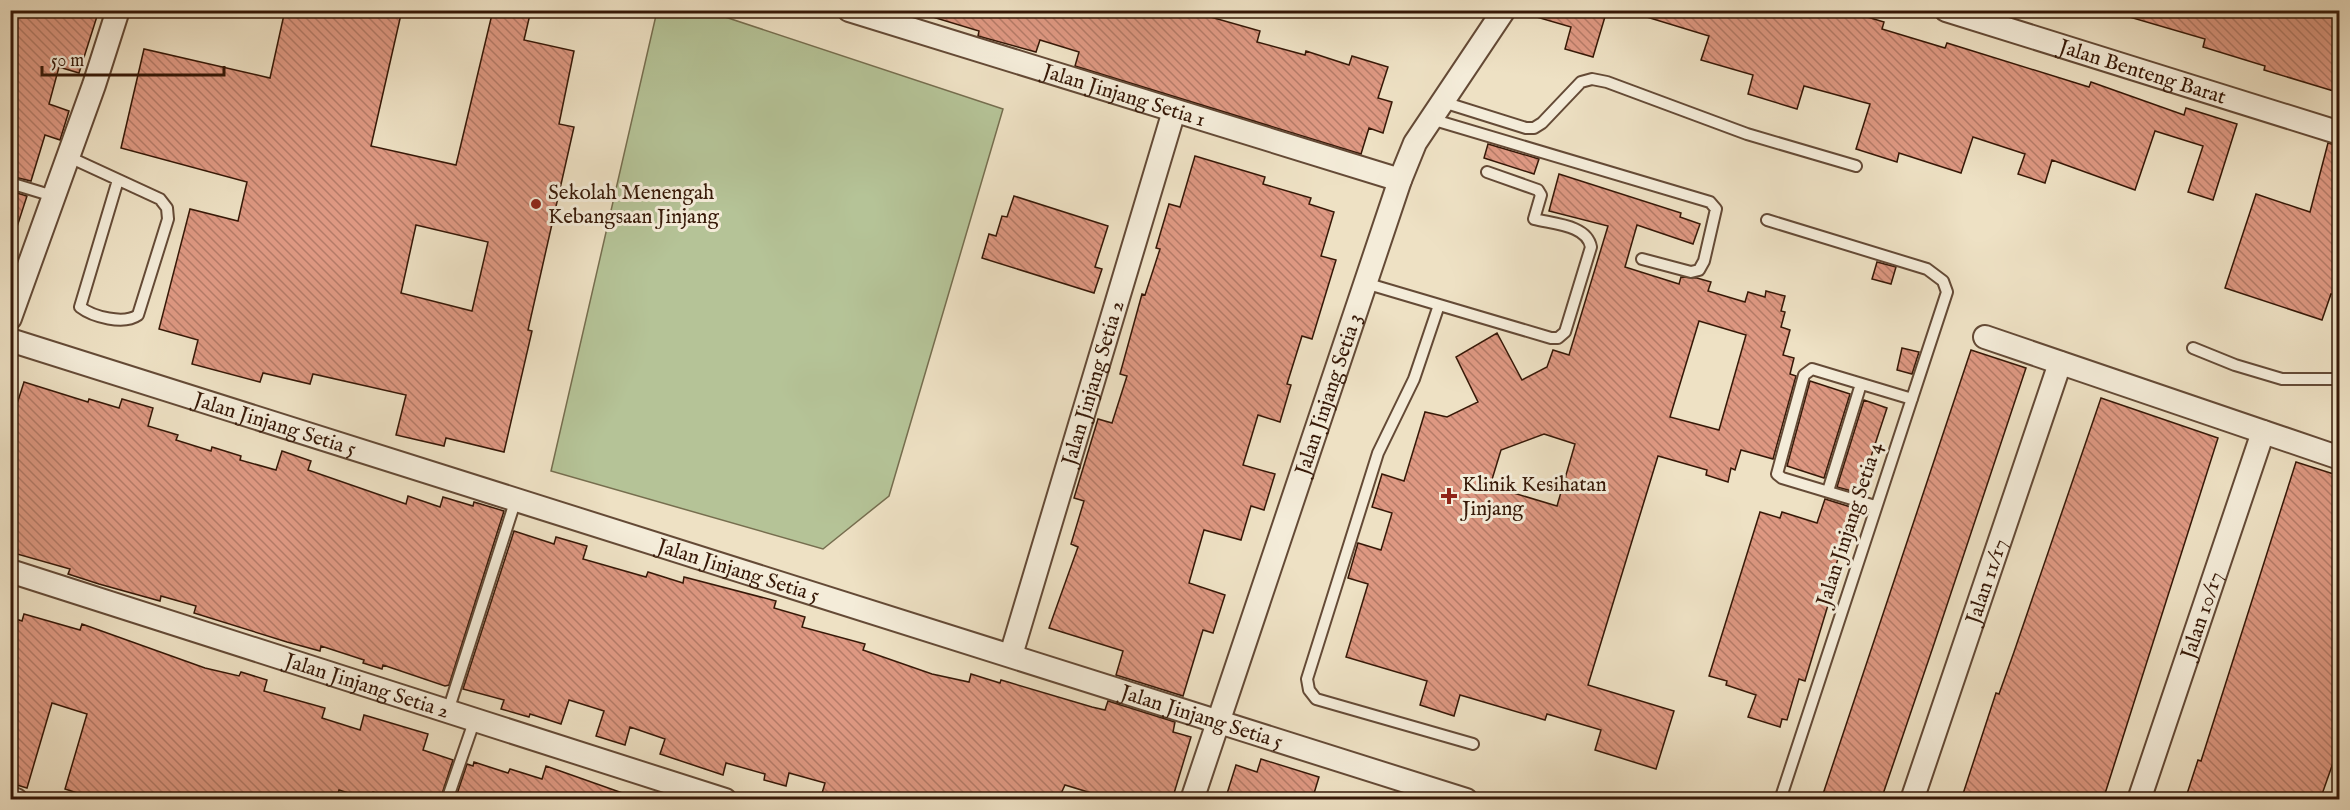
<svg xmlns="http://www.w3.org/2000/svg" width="2350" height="810" font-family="'IM FELL English',serif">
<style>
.green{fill:#b5c397;stroke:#766e4f;stroke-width:1.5}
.building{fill:url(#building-back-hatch);stroke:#361807;stroke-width:1.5;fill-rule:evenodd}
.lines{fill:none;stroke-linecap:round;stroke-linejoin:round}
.service-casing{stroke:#644a36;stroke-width:14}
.minor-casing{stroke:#644a36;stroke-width:26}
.service{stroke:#f4ecd9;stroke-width:10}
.minor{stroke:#f4ecd9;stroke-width:22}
.poi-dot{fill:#8f2418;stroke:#f4ecd9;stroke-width:2}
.labels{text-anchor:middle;stroke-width:6;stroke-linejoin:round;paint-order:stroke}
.street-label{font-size:21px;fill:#361807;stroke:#f4ecd9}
.poi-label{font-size:21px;fill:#361807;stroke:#f4ecd9;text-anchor:start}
</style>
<defs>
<pattern id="building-back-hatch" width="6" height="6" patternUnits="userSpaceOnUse" patternTransform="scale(1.5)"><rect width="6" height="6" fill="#de9882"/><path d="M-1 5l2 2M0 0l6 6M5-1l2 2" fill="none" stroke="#b57b68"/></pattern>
</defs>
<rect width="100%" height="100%" fill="#eee1c4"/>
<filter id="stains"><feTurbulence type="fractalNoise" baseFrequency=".00333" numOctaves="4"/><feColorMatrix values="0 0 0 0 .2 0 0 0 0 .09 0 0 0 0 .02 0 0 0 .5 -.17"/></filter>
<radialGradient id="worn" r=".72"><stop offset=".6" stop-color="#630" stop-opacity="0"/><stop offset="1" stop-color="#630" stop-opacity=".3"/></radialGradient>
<!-- green -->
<path class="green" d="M657,11h50l296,98 -114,387 -66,53 -272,-78z"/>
<!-- building -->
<path class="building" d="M10,10h89l-20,63 -20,-6 -10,37 20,7 -9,29 -15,-5 -14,46 -21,-5z
M285,10h117l-31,136 85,19 37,-155h38l-7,30 50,11 -15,73 15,3 -46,203 4,1 -28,121 -58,-14 -2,8 -48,-11 10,-40 -93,-21 -3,10 -47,-11 -3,9 -68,-18 6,-24 -39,-11 31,-120 48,12 9,-39 -126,-34 23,-99 126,29zM416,225l72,17 -16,69 -71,-18z
M927,10h282l-2,6 53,15 -3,11 48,13 1,-4 43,14 3,-9 36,11 -10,31 14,4 -9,31 -14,-5 -8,26 -286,-88 4,-14 -39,-12 -4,12 -58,-16 1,-5 -53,-16z
M1533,10h74l-14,47 -28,-8 6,-22 -38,-11z
M1641,10h203l40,12 -2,7 63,19 2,-5 142,44 2,-5 93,33 2,-7 51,16 -24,76 -25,-8 15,-46 -48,-15 -20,59 -83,-30 -7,23 -27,-9 7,-20 -52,-17 -12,36 -62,-20 -2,9 -41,-13 14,-45 -66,-18 -7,23 -49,-15 5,-19 -52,-15 8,-24 -69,-21z
M2127,10h213v83l-76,-23 1,-4 -62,-19 2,-8 -79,-23z
M2328,143l12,3v150l-9,-2 -9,26 -97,-32 31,-94 54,18z
M1488,144l51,15 -5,15 -50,-16z
M1195,156l70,21 -2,7 48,14 -2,6 25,8 -13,44 15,4 -24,79 -10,-3 -15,48 4,1 -11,37 -22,-7 -15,50 32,9 -11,36 -13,-4 -10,34 -37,-10 -15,53 36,12 -12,38 -10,-3 -20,66 -67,-21 7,-24 -74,-23 29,-81 -7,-3 13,-43 -10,-3 24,-79 14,4 15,-47 -7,-2 22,-80 3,1 15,-46 -4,-1 13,-44 11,3z
M1559,174l122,39 -1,4 20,7 -7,20 -56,-19 -12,42 54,17 2,-7 16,1 14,4 -3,9 37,11 3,-10 17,5 1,-6 19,5 -4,15 4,1 -4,15 9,3 -7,25 11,3 -4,16 6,2 -23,83 -32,-9 -6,20 -4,-2 -3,14 -22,-7 1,-5 -49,-14 -70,229 86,26 -18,58 -61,-19 6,-20 -54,-16 -2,6 -85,-25 -6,21 -34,-11 7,-24 -81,-24 22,-73 -20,-6 10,-35 23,7 11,-37 -20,-6 10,-33 22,7 21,-69 22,5 31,-15 -22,-45 41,-24 25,47 25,-13 6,-17 16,5 39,-129 -59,-15zM1699,321l47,14 -27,95 -49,-13zM1544,434l31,10 -18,62 -67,-20 11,-36z
M10,191l17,5 -12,37 -5,-1z
M1014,196l94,30 -13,41 7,2 -8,24 -112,-35 7,-24 7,2 6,-20 5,1z
M1877,262l19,5 -5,17 -19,-5z
M1902,348l17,4 -7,22 -15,-4z
M1971,350l55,18 -93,279 -52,153h-60z
M1810,381l40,13 -26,84 -37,-12z
M24,382l64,20 1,-3 30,9 3,-9 31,9 -5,18 30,9 -2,5 35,11 1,-4 29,9 -1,4 36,10 6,-19 29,10 -3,9 98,34 2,-8 32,11 3,-10 30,9 1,-4 30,9 -55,174 -4,1 -62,-21 -1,4 -19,-6 1,-3 -43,-14 -1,5 -33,-9 -93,-29 2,-7 -35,-10 -1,5 -61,-17 -31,-10 2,-5 -60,-17v-126z
M2101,398l117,40 -115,362h-142l35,-107 3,1 15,-42z
M1864,400l23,8 -28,85 -22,-6z
M2296,462l44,14v267l-20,57h-135l13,-40 3,1z
M1825,499l29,9 -23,73 4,1 -30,99 -6,-2 -12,41 -5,-1 -2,8 -32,-10 8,-22 -30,-10 1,-4 -18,-5 51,-164 20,6 2,-6 35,11z
M514,531l40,13 2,-7 31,9 -4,13 63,18 2,-5 35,11 1,-6 92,24 -2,7 31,9 -3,10 63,17 -2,6 69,24 37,8 2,-8 29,9 1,-3 91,27 13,3 3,-9 67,21 -2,10 18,5 -19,63h-73l2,-4 -36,-11 -7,15h-238l5,-17 -36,-10 -3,13 -22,-6 1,-6 -39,-11 -3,12 -63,-21 5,-15 -35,-12 -5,18 -29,-9 8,-25 -35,-11 -8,24 -31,-10 -1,3 -28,-8 3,-9 -41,-11z
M24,614l56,16 2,-6 123,44 34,8 2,-4 26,8 -3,11 61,17 -3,10 38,12 4,-15 64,19 -5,16 30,10 -13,40h-12l-19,-6 -2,6h-11l-23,-8 -3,8 -31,-10 -3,10h-237l-34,-11 22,-75 -35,-11 -25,85 -17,-5v-166l12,4z
M1261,759l58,18 -7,23h-87l11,-35 21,7z
M474,762l34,11 2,-4 32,10 4,-13 85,30 -1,4h-175l12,-36 6,2z"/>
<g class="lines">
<defs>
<path id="service" d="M1443,102l83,26h8l8,-5 39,-41 11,-3 15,3 140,52 109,32
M1431,119l279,83 6,7 -12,52 -5,9 -8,2 -49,-13
M69,157l91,42 7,9 1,11 -30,96c-14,10 -45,2 -58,-8l38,-127
M10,183l43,13
M1767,220l160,49 16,12 4,11 -167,508
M1365,283l186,55h7l7,-6 26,-85c-4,-22 -37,-23 -57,-28l7,-24 -3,-5 -51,-18
M1439,305l-25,74 -36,74 -71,226 2,11 7,9 157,45
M2193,348l42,17 47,14h58
M1828,491l33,-107
M1875,506l-93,-28 -5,-4 27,-99 8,-6 100,30
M448,711l68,-212
M447,800l28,-81"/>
<g id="minor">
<path id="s1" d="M849,10l551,170"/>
<path id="s2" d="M1946,10l394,123"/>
<path d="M10,318l84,-233 24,-75"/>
<path d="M1985,337l355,121"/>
<path id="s3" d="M10,340l1456,460"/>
<path id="s4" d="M10,571l715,229"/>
<path id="s5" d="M1011,655l163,-544"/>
<path d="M10,798l6,2"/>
<path id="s6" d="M1192,800l208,-620 15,-37 89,-133"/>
<path id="s7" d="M1912,800l148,-437"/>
<path id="s8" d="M2139,800l124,-368"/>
</g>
</defs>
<!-- service casing -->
<use href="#service" class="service-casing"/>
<!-- minor casing -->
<use href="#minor" class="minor-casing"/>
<!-- service -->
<use href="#service" class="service"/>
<!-- minor -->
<use href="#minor" class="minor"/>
</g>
<!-- markers -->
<g class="poi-dot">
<circle cx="536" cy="204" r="6"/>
<path d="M1446 487h6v6h6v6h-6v6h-6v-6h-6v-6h6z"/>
</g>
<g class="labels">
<!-- street labels -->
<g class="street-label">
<text dy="7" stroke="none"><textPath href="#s2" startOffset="206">Jalan Benteng Barat</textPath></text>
<text dy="7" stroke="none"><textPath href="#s1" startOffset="288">Jalan Jinjang Setia 1</textPath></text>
<text dy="7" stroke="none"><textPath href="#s5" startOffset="284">Jalan Jinjang Setia 2</textPath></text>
<text dy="7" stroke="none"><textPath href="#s6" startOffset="428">Jalan Jinjang Setia 3</textPath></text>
<text dy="7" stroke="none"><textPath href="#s3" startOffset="278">Jalan Jinjang Setia 5</textPath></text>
<text transform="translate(1849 524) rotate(-72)" y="7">Jalan Jinjang Setia 4</text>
<text dy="7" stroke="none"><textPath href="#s3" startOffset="764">Jalan Jinjang Setia 5</textPath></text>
<text dy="7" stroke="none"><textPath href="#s7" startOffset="231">Jalan 11/17</textPath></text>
<text dy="7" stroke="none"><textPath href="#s8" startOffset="195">Jalan 10/17</textPath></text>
<text dy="7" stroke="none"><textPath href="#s4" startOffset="375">Jalan Jinjang Setia 2</textPath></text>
<text dy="7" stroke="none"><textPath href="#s3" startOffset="1250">Jalan Jinjang Setia 5</textPath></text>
</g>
<!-- poi labels -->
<g class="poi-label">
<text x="548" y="199">Sekolah Menengah<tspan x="548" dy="24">Kebangsaan Jinjang</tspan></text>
<text x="1462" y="491">Klinik Kesihatan<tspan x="1462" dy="24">Jinjang</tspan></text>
</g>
</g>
<!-- margin -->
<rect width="2350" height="810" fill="none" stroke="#eee1c4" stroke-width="36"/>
<rect x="12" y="12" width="2326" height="786" fill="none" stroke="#361807" stroke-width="3"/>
<rect x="18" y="18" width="2314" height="774" fill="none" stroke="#361807" stroke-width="1.5"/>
<!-- scale -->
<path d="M42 66v9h182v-9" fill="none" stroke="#361807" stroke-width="3"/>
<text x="51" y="66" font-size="18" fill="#361807" stroke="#f4ecd9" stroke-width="4.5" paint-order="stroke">50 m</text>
<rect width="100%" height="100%" filter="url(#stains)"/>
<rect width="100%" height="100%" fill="url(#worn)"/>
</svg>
